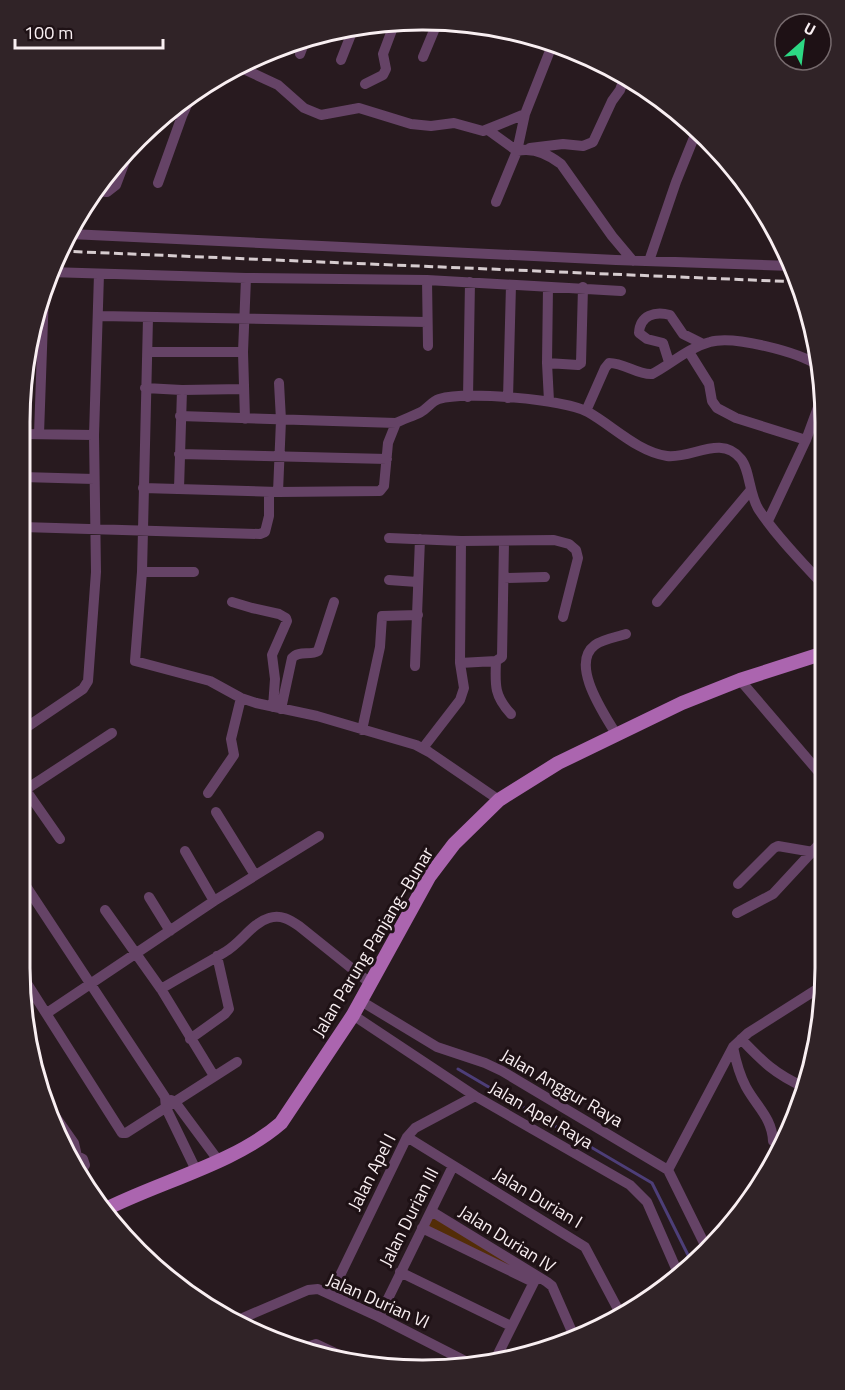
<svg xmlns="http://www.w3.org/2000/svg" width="845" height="1390" font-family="'Titillium Web',sans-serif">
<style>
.green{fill:#532d07}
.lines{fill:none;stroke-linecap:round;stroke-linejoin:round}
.stream{stroke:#4d3e78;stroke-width:3}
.minor{stroke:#654366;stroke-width:10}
.major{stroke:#ab65af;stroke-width:14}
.rail{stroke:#d6cccf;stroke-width:3;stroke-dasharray:9 4.5;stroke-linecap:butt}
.labels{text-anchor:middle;stroke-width:6;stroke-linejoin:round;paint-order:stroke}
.street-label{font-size:18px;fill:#f9eff2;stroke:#1e1115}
.rim{fill:none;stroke:#f9eff2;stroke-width:3}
</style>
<rect width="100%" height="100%" fill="#281a1f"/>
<!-- green -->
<path class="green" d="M431,1211l107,64 -5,7 -111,-54z"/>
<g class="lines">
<!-- stream -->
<path class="stream" d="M458,1069l194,114 39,78"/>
<!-- minor -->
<path class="minor" d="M300,54l6,-16
M423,57l15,-36
M341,60l13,-33
M237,66l41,19 26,23 17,7 38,-7 52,16 20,2 23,-3 29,8 42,-17
M365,84l18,-9 3,-6 -3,-15 12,-32
M167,112l15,4
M488,130l29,21c16,-4 31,3 44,13l51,72 21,25
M530,148l33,-4 20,2 10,-4 19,-41 8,-11 5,-14
M158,183l24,-67 10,-22
M95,191l12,1 9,-7 14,-37
M496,202l21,-51 8,-37 28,-71
M70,234l546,26 176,6
M649,261l27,-79 21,-52
M49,272l197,6 181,2 194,11
M427,280l1,66
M548,287l-1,76 2,38
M99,316l328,6
M148,318l-6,254 -7,89 75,20 31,17 15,5 61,13 99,29 13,7 70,48
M148,352h95
M689,352l20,32 3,17 5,7 19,10 70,22
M669,362l-6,-19 -16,-4 -8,-6c1,-18 16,-22 31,-18l13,19 20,10
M547,363l31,2 3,-2 2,-76
M145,388l37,2 62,-1
M468,397l2,-115
M508,398l3,-113
M586,411l19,-43 4,-5c16,0 28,12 43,11 19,-10 36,-26 58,-32 23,-7 89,10 109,24
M180,416l216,7
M245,419l-2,-67 3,-74
M23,434l71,1
M39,434l5,-142
M179,454l208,5
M22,477l72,2
M143,488l135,4 102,-1 4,-5 4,-43 8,-20c8,-4 17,-7 25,-11 7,-4 11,-11 18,-13 26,-8 125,0 149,13 25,14 50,40 79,44 25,3 54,-22 74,3 9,11 8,36 18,51 18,27 43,52 65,76
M179,489l3,-99
M278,492l3,-72 -2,-37
M768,521l38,-81 18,-49
M22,527l238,7 5,-2 4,-16v-24
M389,538l72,3 93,-1 15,4 7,6 2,8 -15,59
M142,572h52
M504,578l41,-1
M389,580l28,2
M232,602l20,6 27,6 7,4 1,3 -15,34 3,24 -2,28
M657,602l93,-111
M496,661c-1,24 -2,35 15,53
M460,663l36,-2 6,-4 2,-115
M415,666l5,-127
M740,680l83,97
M281,709l11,-51c7,-8 18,-2 26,-7l16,-49
M362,730l18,-83 2,-31 36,-1
M21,731l62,-42 5,-8 8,-109 -2,-137 5,-161
M616,734c-11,-19 -47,-70 -21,-89 8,-6 22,-8 31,-11
M423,748l37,-48 4,-12 -4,-25 1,-122
M21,783l39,56
M25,790l87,-57
M208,793l26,-38 -3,-16 10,-41
M216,812l39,63
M185,851l29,50
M20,877l145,220 1,11 30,62
M738,884l36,-36 4,-2 35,6
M149,897l21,34
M105,910l56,79 53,87
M737,913l36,-19 50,-54
M21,974l101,159h4l111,-71
M161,989c21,-13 43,-24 64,-37 16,-9 27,-29 44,-34 12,-4 21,2 30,8l71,57
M361,1001l76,46 48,16 17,8 166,99 38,77
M47,1013l167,-112 105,-65
M353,1015l122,81 155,89 17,17 31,71
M190,1039l35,-25 4,-5 -12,-53
M741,1039c22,23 34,35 63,48
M733,1047c3,15 6,27 13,40 11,20 26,31 27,54
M41,1096l33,47 3,13
M171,1100l4,2 43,58
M407,1137l178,110 36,68
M73,1158l4,-2 6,3 2,6 -4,6
M83,1170l3,12
M668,1170l65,-123 15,-14 74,-47
M431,1211l116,71 5,4 21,48
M422,1228l111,54
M400,1272l111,54
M331,1294l76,-157 8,-9 60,-32
M379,1317l74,-151
M238,1320l70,-30 10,-1 61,28 90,46
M298,1350l18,-6 30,14
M535,1352l85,-38
M496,1358l40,-80"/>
<!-- major -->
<path class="major" d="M102,1211c56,-29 132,-47 179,-88l72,-108 76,-138 25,-33 45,-44 59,-37 124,-60 58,-23 84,-27"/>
<!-- rail -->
<path class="rail" d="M60,251l739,31"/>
</g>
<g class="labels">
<!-- street labels -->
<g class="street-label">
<text transform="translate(373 942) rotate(-59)" y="6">Jalan Parung Panjang–Bunar</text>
<text transform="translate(562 1088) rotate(30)" y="6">Jalan Anggur Raya</text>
<text transform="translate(541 1115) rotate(30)" y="6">Jalan Apel Raya</text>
<text transform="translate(372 1172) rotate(-63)" y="6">Jalan Apel I</text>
<text transform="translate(538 1198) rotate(31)" y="6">Jalan Durian I</text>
<text transform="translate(409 1217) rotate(-63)" y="6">Jalan Durian III</text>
<text transform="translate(507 1239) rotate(32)" y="6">Jalan Durian IV</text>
<text transform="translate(378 1301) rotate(24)" y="6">Jalan Durian VI</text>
</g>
</g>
<!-- crop -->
<path d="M0 0H845V1390H0ZM422 30H423A392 392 0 0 1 815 422V968A392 392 0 0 1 423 1360H422A392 392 0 0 1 30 968V422A392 392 0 0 1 422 30Z" fill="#302327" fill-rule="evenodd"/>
<path class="rim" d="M422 30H423A392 392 0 0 1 815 422V968A392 392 0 0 1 423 1360H422A392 392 0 0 1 30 968V422A392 392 0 0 1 422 30Z"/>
<!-- north arrow -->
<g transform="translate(803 42) rotate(28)"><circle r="28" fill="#1e1115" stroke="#766a6d" stroke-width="1.5"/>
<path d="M0-4.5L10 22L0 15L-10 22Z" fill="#2dd884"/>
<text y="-9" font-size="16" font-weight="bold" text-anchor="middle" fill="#f9eff2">U</text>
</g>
<!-- scale -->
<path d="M15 39v9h148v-9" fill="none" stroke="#f9eff2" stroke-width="3"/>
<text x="24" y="39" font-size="18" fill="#f9eff2" stroke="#1e1115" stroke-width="4.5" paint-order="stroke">100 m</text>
</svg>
